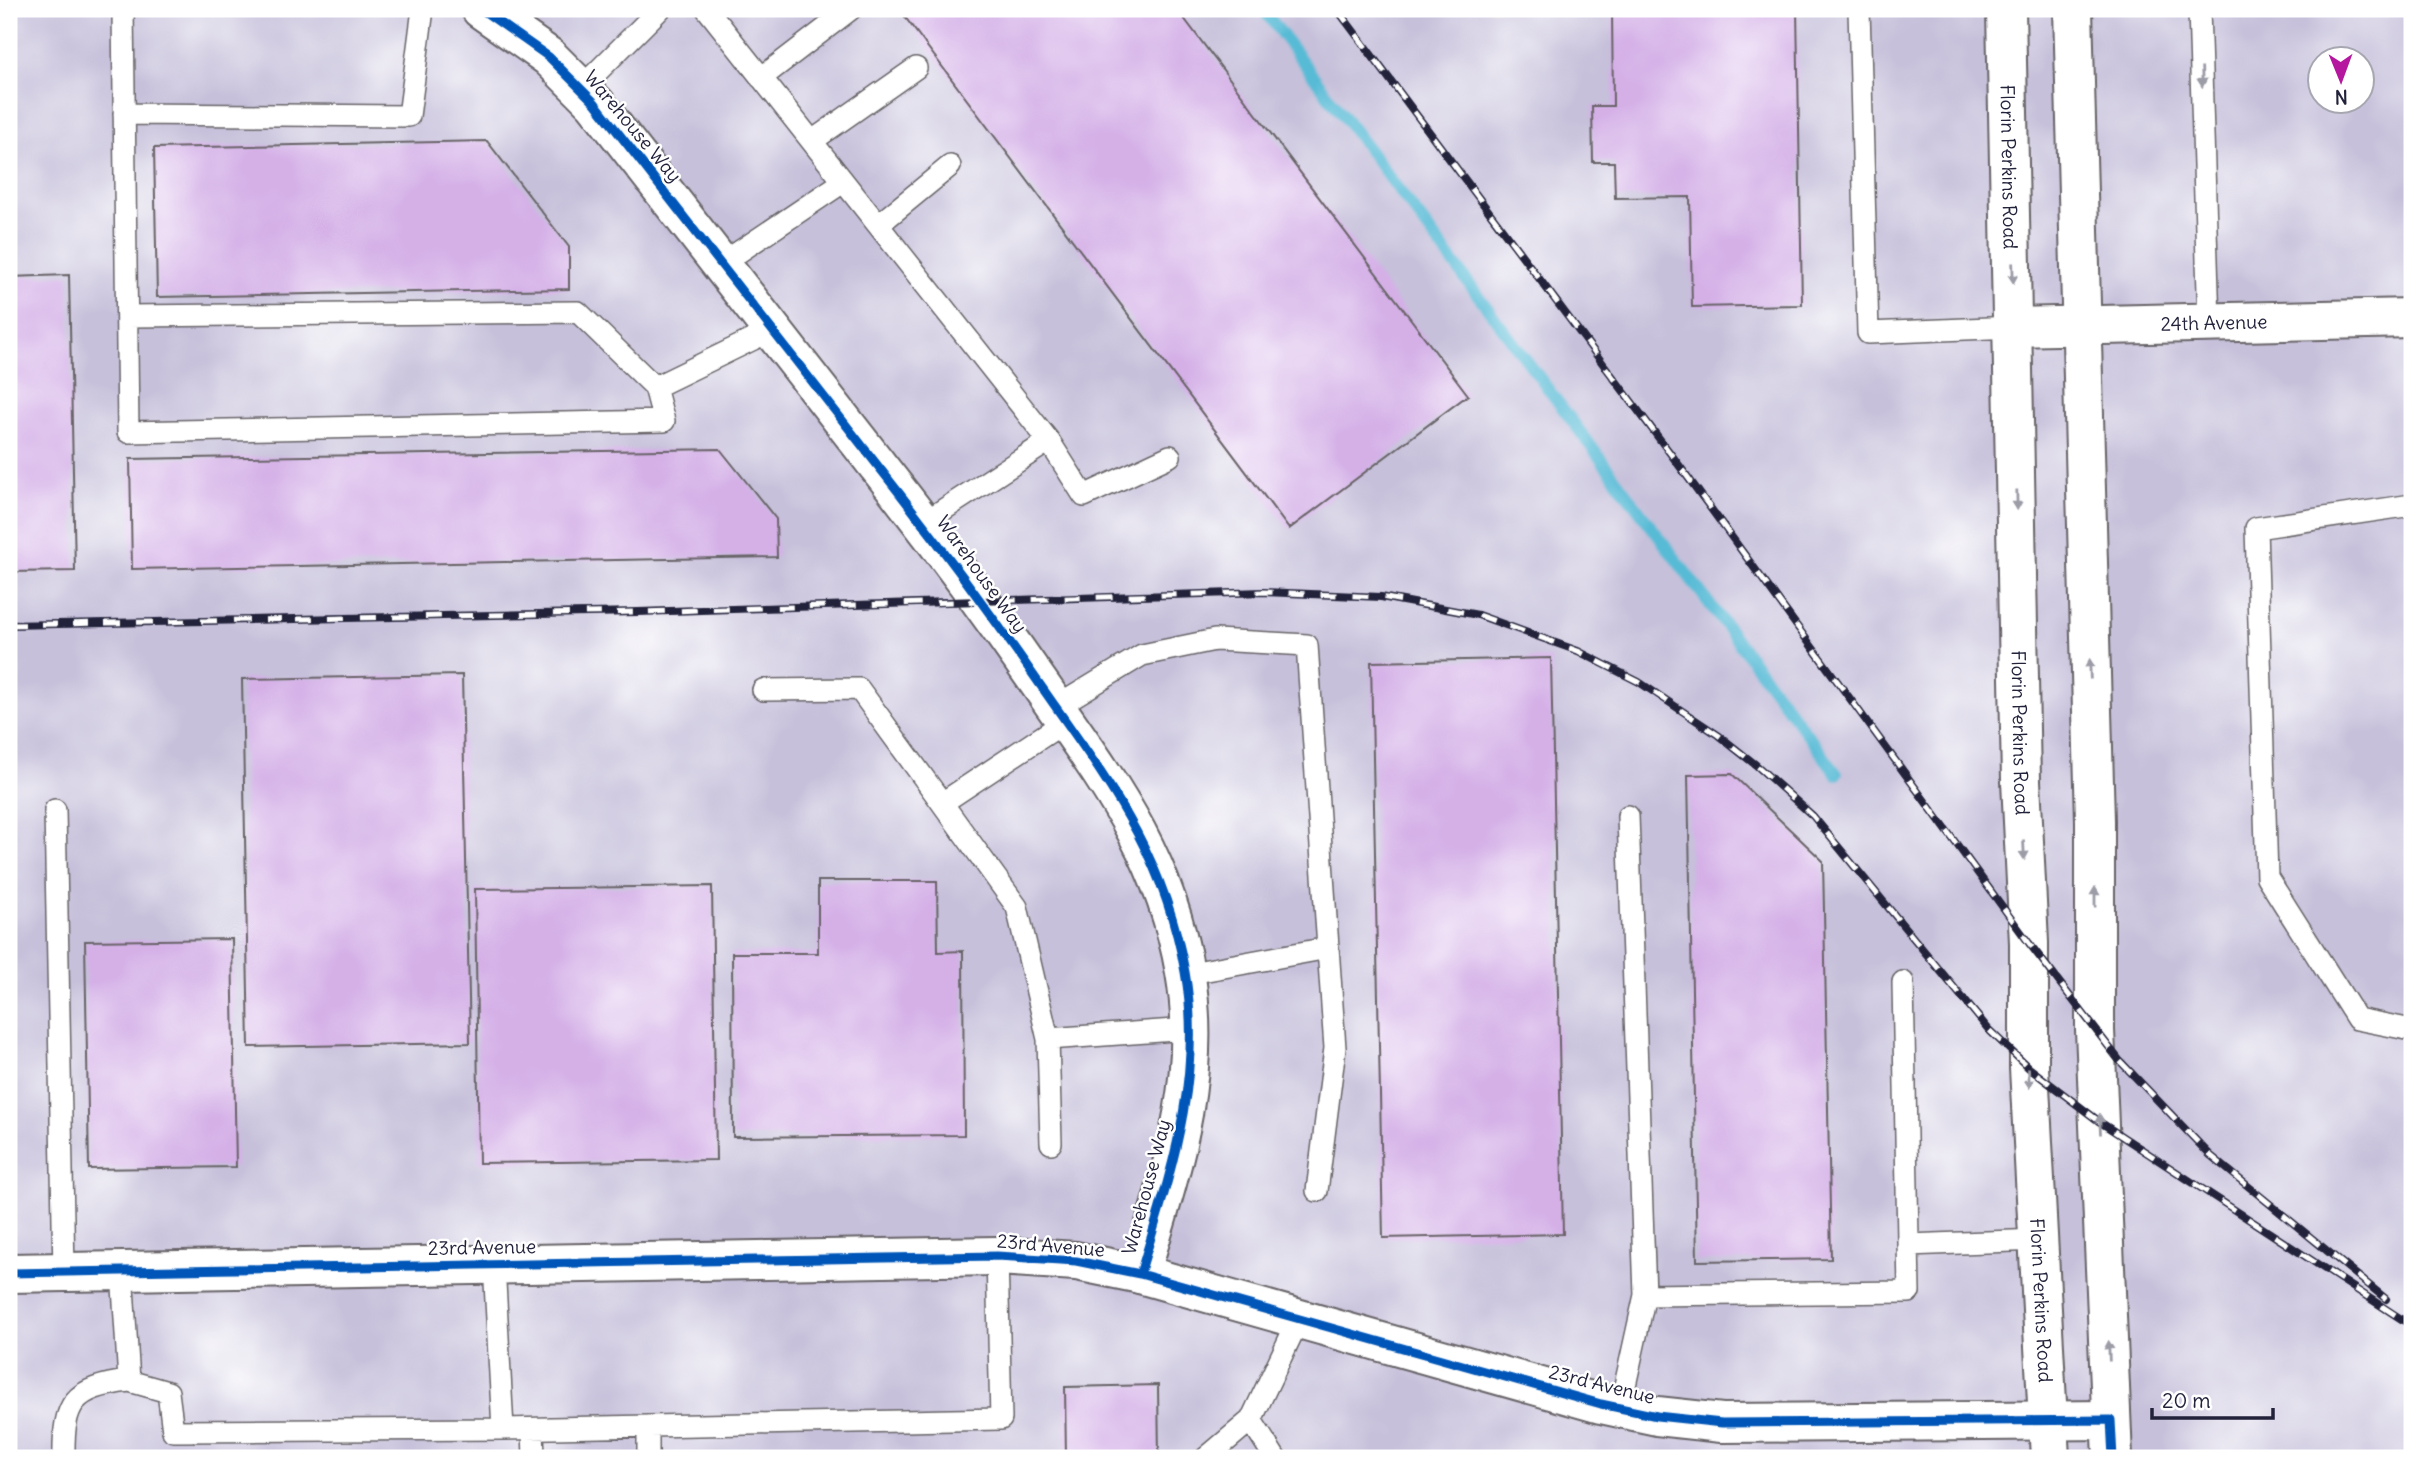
<svg xmlns="http://www.w3.org/2000/svg" width="2421" height="1467" font-family="Delius,sans-serif">
<style>
.industrial{fill:#c6c0da;fill-rule:evenodd}
.lines{fill:none;stroke-linecap:round;stroke-linejoin:round}
.stream{stroke:#58bbd6;stroke-width:12}
.building{fill:#d4b0e7}
.service-casing{stroke:#686467;stroke-width:24}
.minor-casing{stroke:#686467;stroke-width:42}
.secondary-casing{stroke:#686467;stroke-width:42}
.service{stroke:#fff;stroke-width:21}
.minor{stroke:#fff;stroke-width:38}
.secondary{stroke:#fff;stroke-width:38}
.rail-casing{stroke:#22223b;stroke-width:8}
.rail{stroke:#fff;stroke-width:5;stroke-dasharray:16;stroke-linecap:butt}
.cycleway-casing{stroke:#fff;stroke-width:13}
.cycleway{stroke:#0057b8;stroke-width:9}
.oneway{fill:#9c9ca7}
.labels{text-anchor:middle;stroke-width:5;stroke-linejoin:round;paint-order:stroke}
.street-label{font-size:19px;fill:#22223b;stroke:#fff}
</style>
<rect width="100%" height="100%" fill="#fff"/>
<filter id="ink" filterUnits="userSpaceOnUse"><feTurbulence type="fractalNoise" baseFrequency=".0143" numOctaves="2"/><feDisplacementMap in="SourceGraphic" scale="14" xChannelSelector="R" yChannelSelector="G"/><feConvolveMatrix kernelMatrix="1 2 1 2 8 2 1 2 1" color-interpolation-filters="sRGB"/></filter>
<filter id="wash" filterUnits="userSpaceOnUse"><feTurbulence type="fractalNoise" baseFrequency=".00686" numOctaves="4" result="noise"/><feDisplacementMap in="SourceGraphic" scale="28" xChannelSelector="R" yChannelSelector="G"/><feGaussianBlur stdDeviation="1.57" result="paint"/><feColorMatrix in="noise" values="0 0 0 0 0 0 0 0 0 0 0 0 0 0 0 0 0 1.4 0 .05"/><feComposite in="paint" operator="in"/></filter>
<g filter="url(#wash)">
<rect width="100%" height="100%" fill="#eadeb9"/>
<!-- industrial -->
<path class="industrial" d="M9,9h2403v1449h-2403zM2320,60h42v42h-42z"/>
<g class="lines">
<!-- stream -->
<path class="stream" d="M1263,9l574,765"/>
</g>
<g id="blocks">
<!-- building -->
<path class="building" d="M899,9h278l291,386 -179,134z
M1612,9h185l5,296 -110,2 -2,-110 -75,1 -1,-36h-21l-1,-56h21z
M487,141l82,106v42l-412,8 -3,-149z
M69,275l6,296 -66,1v-295z
M720,449l56,70 1,38 -645,12 -2,-110z
M1551,658l12,576 -180,4 -12,-576z
M462,675l8,368 -221,4 -7,-368z
M1732,774l91,87 8,398 -134,2 -9,-486z
M818,881h119l1,71 25,-1 1,184 -231,2 -1,-184h86z
M712,886l4,274 -237,3 -4,-274z
M232,939l4,228 -147,2 -4,-228z
M1158,1385l1,73h-93l-1,-71z"/>
</g>
</g>
<g filter="url(#ink)">
<use href="#blocks" fill-opacity="0" stroke="#686467" stroke-width="2"/>
<g class="lines">
<defs>
<path id="service" d="M123,9l5,423 536,-11 -9,-34 117,-57
M707,9l342,432
M1859,9l9,324 146,-6
M2199,9l10,314
M761,78l90,-69
M581,88l79,-79
M124,114l285,2 14,-107
M812,141l104,-73
M878,225l72,-59
M721,264l122,-82
M127,316l451,-4 77,75
M2412,505l-156,23 11,349 90,142 55,11
M923,523l126,-82 35,55 86,-40
M763,690l96,-1 83,114 124,-82
M1056,707l86,-52 73,-15 92,5 28,403 -18,143
M942,803l75,104 31,132 3,104
M55,810l9,462
M1185,974l143,-26
M1048,1039l141,-10
M1908,1245l131,-5
M122,1271l7,110 39,11 5,39 330,-2 -9,-165
M1645,1295l264,-3 -6,-310
M1620,1408l25,-113 -17,-479
M1251,1420l24,38
M648,1426v32
M503,1429l498,-10 -4,-163
M533,1429l1,29
M64,1458c-1,-56 9,-70 65,-77
M1206,1458l45,-38 48,-101"/>
<g id="minor">
<path d="M481,9l68,48 46,46c95,121 189,242 283,363 57,72 111,145 163,220 67,96 123,167 144,286 19,106 -15,202 -45,302"/>
<path id="s1" d="M2014,327l398,-9"/>
<path d="M9,1273l988,-17 79,5 64,13 461,130 56,12 65,7 389,-3"/>
</g>
<g id="secondary">
<path id="s2" d="M2006,9l15,772 8,162v125l21,390"/>
<path d="M2073,9l22,812v209l18,428"/>
</g>
</defs>
<!-- service casing -->
<use href="#service" class="service-casing"/>
<!-- minor casing -->
<use href="#minor" class="minor-casing"/>
<!-- secondary casing -->
<use href="#secondary" class="secondary-casing"/>
<!-- service -->
<use href="#service" class="service"/>
<!-- minor -->
<use href="#minor" class="minor"/>
<!-- secondary -->
<use href="#secondary" class="secondary"/>
<defs>
<path id="rail" d="M1337,9l336,448 356,486 90,117 91,95 176,144
M9,625l629,-13 626,-20 117,5 97,18 100,36 61,31 79,53 38,30 57,51 176,214 40,38 71,54 312,204"/>
</defs>
<!-- rail casing -->
<use href="#rail" class="rail-casing"/>
<!-- rail -->
<use href="#rail" class="rail"/>
<defs>
<path id="cycleway" d="M481,9l68,48 46,46c95,121 189,242 283,363 57,72 111,145 163,220 67,96 123,167 144,286 19,106 -15,202 -45,302
M9,1273l988,-17 79,5 64,13 461,130 56,12 65,7 389,-3 2,38"/>
</defs>
<!-- cycleway casing -->
<use href="#cycleway" class="cycleway-casing"/>
<!-- cycleway -->
<use href="#cycleway" class="cycleway"/>
</g>
<!-- one-way arrows -->
<defs><path id="oneway-solid" d="M-6-.8H1V-3.2L6.5 0L1 3.2V.8H-6Z" transform="scale(1.75)"/></defs>
<g class="oneway">
<use href="#oneway-solid" transform="translate(2202 77) rotate(88)"/>
<use href="#oneway-solid" transform="translate(2013 273) rotate(88)"/>
<use href="#oneway-solid" transform="translate(2017 500) rotate(89)"/>
<use href="#oneway-solid" transform="translate(2090 669) rotate(-92)"/>
<use href="#oneway-solid" transform="translate(2024 850) rotate(87)"/>
<use href="#oneway-solid" transform="translate(2095 897) rotate(-90)"/>
<use href="#oneway-solid" transform="translate(2029 1078) rotate(87)"/>
<use href="#oneway-solid" transform="translate(2100 1124) rotate(-93)"/>
<use href="#oneway-solid" transform="translate(2109 1351) rotate(-92)"/>
</g>
</g>
<g class="labels">
<!-- street labels -->
<g class="street-label">
<text transform="translate(633 126) rotate(50)" y="7">Warehouse Way</text>
<text dy="7" stroke="none"><textPath href="#s2" startOffset="158">Florin Perkins Road</textPath></text>
<text dy="7" stroke="none"><textPath href="#s1" startOffset="200">24th Avenue</textPath></text>
<text transform="translate(982 574) rotate(54)" y="7">Warehouse Way</text>
<text dy="7" stroke="none"><textPath href="#s2" startOffset="724">Florin Perkins Road</textPath></text>
<text transform="translate(1146 1187) rotate(-75)" y="7">Warehouse Way</text>
<text transform="translate(1051 1245) rotate(5)" y="7">23rd Avenue</text>
<text transform="translate(482 1247) rotate(-1)" y="7">23rd Avenue</text>
<text dy="7" stroke="none"><textPath href="#s2" startOffset="1292">Florin Perkins Road</textPath></text>
<text transform="translate(1602 1384) rotate(14)" y="7">23rd Avenue</text>
</g>
</g>
<!-- margin -->
<rect width="2421" height="1467" fill="none" stroke="#fff" stroke-width="35"/>
<!-- north arrow -->
<g transform="translate(2341 80) rotate(179)"><circle r="33" fill="#ffffff" stroke="#a7a7b1" stroke-width="2"/>
<path d="M0-5L12 26L0 18L-12 26Z" fill="#b5179e"/>
<text y="-10" font-size="19" font-weight="bold" text-anchor="middle" fill="#22223b">N</text>
</g>
<!-- scale -->
<path d="M2152 1408v10h121v-10" fill="none" stroke="#22223b" stroke-width="3.5"/>
<text x="2162" y="1408" font-size="21" fill="#22223b" stroke="#ffffff" stroke-width="5" paint-order="stroke">20 m</text>
</svg>
